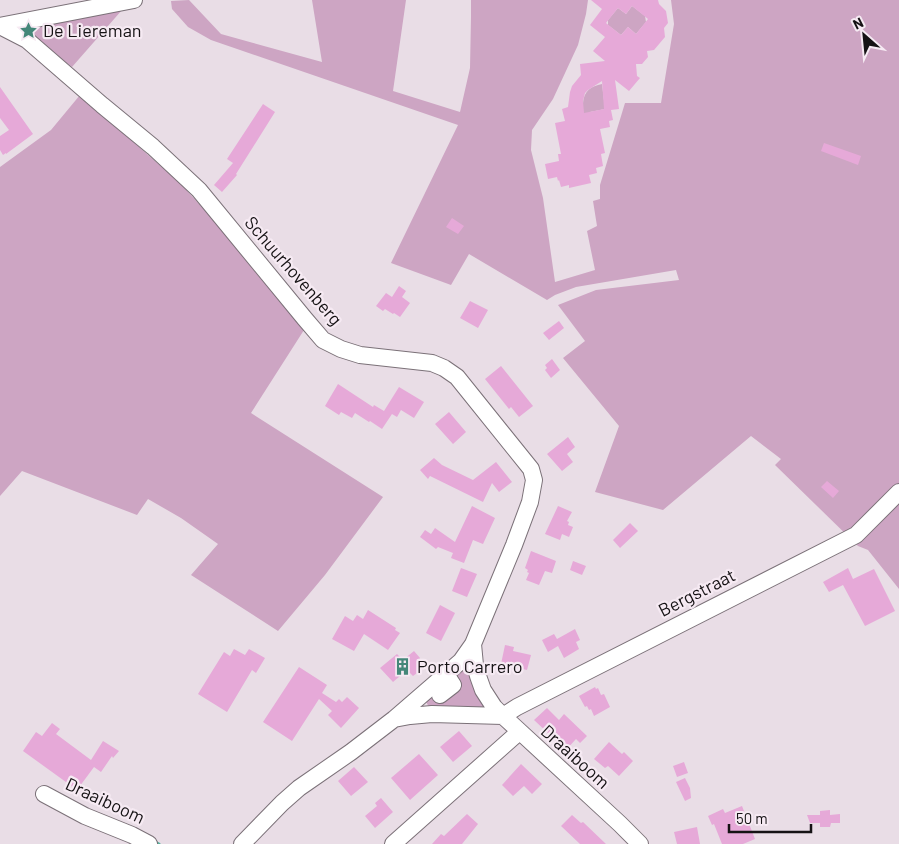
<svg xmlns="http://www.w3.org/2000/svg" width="899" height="844" font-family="Barlow,sans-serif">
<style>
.green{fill:#cda5c3}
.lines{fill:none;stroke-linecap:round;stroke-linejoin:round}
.stream{stroke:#55b29f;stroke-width:3}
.building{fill:#e6a9d8;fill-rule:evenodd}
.minor-casing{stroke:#7b7178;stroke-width:18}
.minor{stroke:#fff;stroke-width:16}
.labels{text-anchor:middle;stroke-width:4.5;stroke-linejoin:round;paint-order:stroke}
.poi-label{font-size:18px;fill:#151214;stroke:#f6eaf3;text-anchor:start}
.street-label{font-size:18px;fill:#151214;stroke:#f6eaf3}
</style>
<rect width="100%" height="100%" fill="#e9dde6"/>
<!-- green -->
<path class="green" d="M189,0l32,34 101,28 -10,-62h94l-13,91 67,21 10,-44 1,-51v-17h117l-2,14 -8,31 -25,54 -21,31 -1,20 12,48 12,84 40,-12 -8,-39 10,-5 -4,-25 7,-2v-14l25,-82h36l13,-79 -3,-24h228v589l-31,-39 -10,-4 -83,-81 6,-6 -30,-23 -88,74 -68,-18 24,-66 -56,-68 22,-17 -27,-36 38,-15 83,-10 -3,-10 -100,17 -21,8 -8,5 -78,-46 -18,31 -60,-22 67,-138 -247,-85 -23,-13 -16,-18 -1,-8z
M632,6l13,10 1,6 -10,12 -8,-7 -7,8 -13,-10v-5l10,-12 8,6z
M122,10l-50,57 -45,-34 1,-6z
M602,84l3,25 -15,3 -6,8 -4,-16 3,-1c1,-12 8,-17 19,-19z
M80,95l101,89 65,72 58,74 -53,83 132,84 -58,78 -47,56 -87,-56 27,-31 -37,-26 -33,-19 -11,16 -115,-44 -22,25v-329l51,-37z
M470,652l14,53 -1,3 -54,-1 -3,-5v-3z"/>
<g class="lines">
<!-- stream -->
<path class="stream" d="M153,841l6,3"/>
</g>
<!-- building -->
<path class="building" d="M591,0h67l1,4 7,7 2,12 -4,5 1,9 -11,13 -7,1 1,6 -6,7h-6l1,12 3,2 -11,13 -14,-11 4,29 -8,1 2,10 -4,1 1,6 -10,2 5,24 -4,1 2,12 -7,2 1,5 -8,2 2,8 -22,5v-3l-8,2 -2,-7 -1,1 -1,-4 -9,2 -3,-15 14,-3 -1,-7h3l-6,-31 10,-2 -3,-12 6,-2 2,-15 2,-6 9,-11 -1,-11 25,-3 -12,-10 12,-14 -15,-12 12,-16zM632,6l16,13 -12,15 -8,-7 -7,8 -15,-12 12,-15 8,6zM602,81l2,28 -20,4 -1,-12 2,-8 3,-3z
M0,87l33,47 -27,20v-1l-3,2 -3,-5v-14l9,-6 -9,-12z
M263,104l12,8 -39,62 1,1 -15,17 -8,-7 19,-22 -6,-4z
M824,143l37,13 -3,9 -37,-14z
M452,218l12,8 -6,8 -12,-7z
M399,286l7,5 -4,6 8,6 -10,14 -6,-4 -1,1 -8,-5 -2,2 -7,-5 10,-13 6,4z
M470,301l18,9 -10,18 -18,-10z
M559,321l5,7 -15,12 -6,-7z
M552,359l8,11 -9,8 -6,-8 2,-2 -2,-3z
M501,366l32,40 -14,11 -8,-10 -2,2 -24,-30z
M338,384l35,23 1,-2 10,6 15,-24 25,15 -10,16 -13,-8 -4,7 -5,-3 -10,15 -12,-8 -1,1 -14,-9 -3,5 -11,-6 -2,3 -14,-9z
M449,412l17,20 -13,12 -18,-20z
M568,437l7,10 -8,7 6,8 -11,9 -15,-17z
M434,458l8,7 31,15 23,-18 16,20 -13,10 -7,-9 -9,19 -53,-26 -2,3 -8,-9z
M827,481l12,10 -6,7 -12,-11z
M472,506l23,12 -12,26 -10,-4 -9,23 -13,-5 2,-5 -15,-6 -2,2 -16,-12 5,-7 6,4 4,-6 20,14z
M558,506l14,6 -5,9 2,1 -1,3 5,2 -4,10 -7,-3 -2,6 -15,-6z
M630,523l8,8 -18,17 -7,-8z
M531,551l25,10 -4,12 -7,-2 -6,14 -13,-5 3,-7 -2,-1 1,-2 -3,-2z
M573,561l13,5 -4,9 -12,-5z
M461,568l16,6 -10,23 -15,-6z
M848,568l5,11 21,-10 21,42 -30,15 -22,-41 -14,7 -6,-10z
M440,605l15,8 -14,28 -15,-8z
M368,610l28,18 -1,2 5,3 -12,17 -24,-16 -10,17 -22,-12 13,-23 8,5 4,-6 6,4z
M575,629l5,11 -4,2 3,7 -15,9 -6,-12 -10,6 -6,-12 12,-6 3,5z
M505,645l9,2 -1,4 18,4 -4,15 -26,-6z
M234,649l11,6 4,-6 16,9 -9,15 -4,-3 -25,42 -29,-18 26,-42 6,4z
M414,651l6,7 -1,2 6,7 -12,9 -3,-3 -2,1 -2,-3 -13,11 -13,-14 17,-14 6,6z
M299,667l28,18 -5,8 14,9 3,-3 3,3 5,-5 12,11 -18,20 -13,-13 4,-4 -13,-12 -27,42 -29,-19z
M595,687l1,2 2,-1 3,7 3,-1 6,13 -16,9 -3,-7 -2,1 -2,-4 -2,1 -6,-11z
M547,708l12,12 5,-6 23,22 -7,7 -4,-4 -10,11 -32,-30z
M52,723l8,6 -4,5 35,26 12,-19 16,10 -6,7 -1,-2 -11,16 -7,-5 -17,23 -54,-39 13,-19 6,4z
M459,731l13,15 -19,16 -13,-15z
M609,742l13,12 2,-2 9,9 -14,15 -11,-10 -3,2 -11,-9z
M419,754l19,21 -28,25 -19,-22z
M684,762l4,11 -11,4 -4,-11z
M521,764l21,20 -10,10 -8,-8 -11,10 -11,-11z
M354,767l14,15 -17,14 -13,-15z
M685,778l5,10 1,10 -6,3 -9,-19z
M381,798l12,14 -18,16 -10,-12 12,-10 -2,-3z
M742,806l13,33 -12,5h-21l-8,-20 -2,1 -4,-9 15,-7 2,4z
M830,810v5l10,-1v9h-9l-1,4h-10v-4h-10l-3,-8h13v-4z
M467,814l11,10 -16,20h-30l9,-10 3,2z
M572,815l9,8 2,-1 23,22h-26l-19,-18z
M697,827l3,17h-23l-3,-12z"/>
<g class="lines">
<defs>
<path id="minor" d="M0,26l27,14 75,65 51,42 46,43 106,129 18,21 18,9 19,6 72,8 12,5 13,9 74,92 3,11 -4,22 -16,43 -41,99 2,21 3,11 5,14 11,17 9,9 117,108 20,20
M0,26l134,-26
M440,695l13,-10 -7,-11
M394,719l16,-3 22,-2 71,2 14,-9 339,-172 43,-43
M44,794l41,22 47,19 17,9
M242,844l40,-41 17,-15 52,-36 43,-33 52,-45 15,-13 12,-17
M393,844l126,-112"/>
</defs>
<!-- minor casing -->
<use href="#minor" class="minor-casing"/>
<!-- minor -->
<use href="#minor" class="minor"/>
</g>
<!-- icons -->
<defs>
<symbol id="sight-bare" viewBox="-9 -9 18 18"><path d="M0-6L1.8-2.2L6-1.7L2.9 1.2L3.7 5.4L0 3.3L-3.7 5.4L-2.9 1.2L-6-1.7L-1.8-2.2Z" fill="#448779" stroke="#f6eaf3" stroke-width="2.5" paint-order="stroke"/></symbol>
<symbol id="building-bare" viewBox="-9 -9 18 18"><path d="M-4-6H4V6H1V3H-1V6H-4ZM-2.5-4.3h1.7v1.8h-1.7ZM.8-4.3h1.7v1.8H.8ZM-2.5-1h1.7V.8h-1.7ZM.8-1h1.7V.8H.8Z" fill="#448779" stroke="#f6eaf3" stroke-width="2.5" paint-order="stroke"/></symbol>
</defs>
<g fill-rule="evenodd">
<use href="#sight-bare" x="16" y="18" width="25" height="25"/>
<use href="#building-bare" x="390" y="654" width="25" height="25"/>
</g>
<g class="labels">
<!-- poi labels -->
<g class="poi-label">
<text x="43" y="37">De Liereman</text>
<text x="417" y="673">Porto Carrero</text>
</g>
<!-- street labels -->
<g class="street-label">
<text transform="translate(293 271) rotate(49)" y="6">Schuurhovenberg</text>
<text transform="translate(697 593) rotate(-27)" y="6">Bergstraat</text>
<text transform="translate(575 757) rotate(42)" y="6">Draaiboom</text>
<text transform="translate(105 801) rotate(25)" y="6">Draaiboom</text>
</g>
</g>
<!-- north arrow -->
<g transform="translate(864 35) rotate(333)" stroke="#f6eaf3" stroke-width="4" paint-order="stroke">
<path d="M0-4L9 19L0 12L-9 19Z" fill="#151214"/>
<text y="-8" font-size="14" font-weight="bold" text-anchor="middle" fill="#151214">N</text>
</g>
<!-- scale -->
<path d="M729 824v8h82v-8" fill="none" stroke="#151214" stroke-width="2.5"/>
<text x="736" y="824" font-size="15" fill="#151214" stroke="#f6eaf3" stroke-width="4" paint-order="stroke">50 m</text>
</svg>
